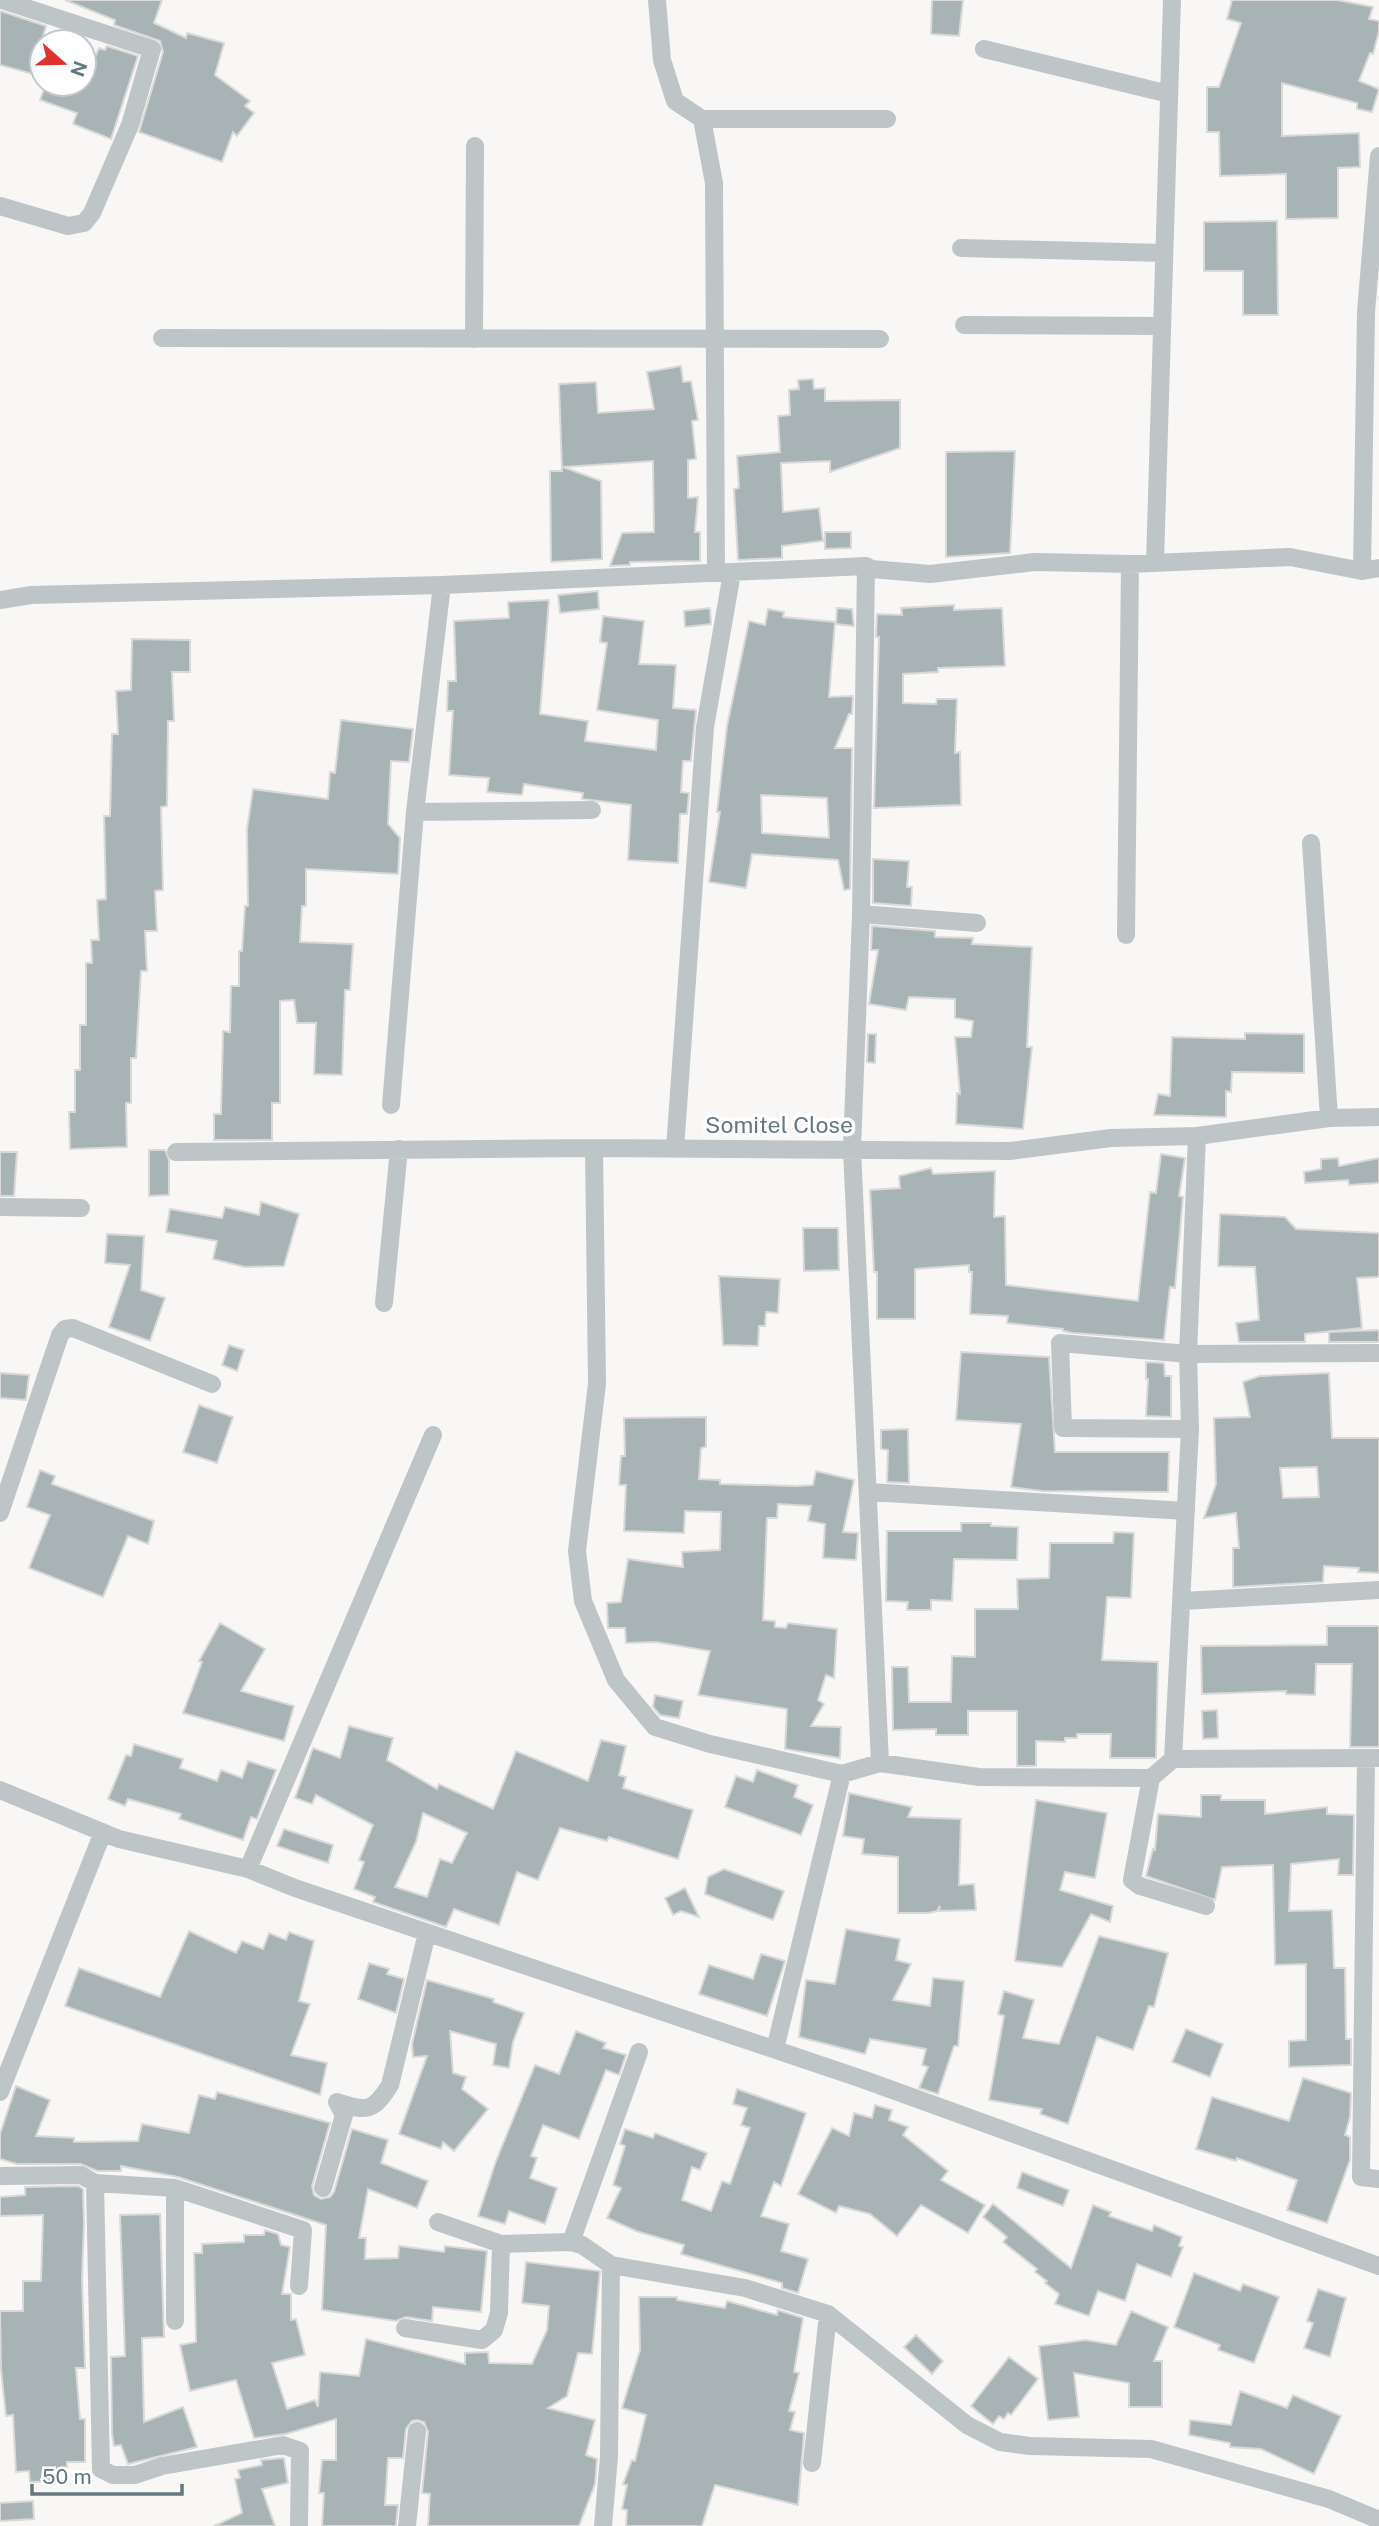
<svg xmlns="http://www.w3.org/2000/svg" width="1379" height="2526" font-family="'Public Sans',sans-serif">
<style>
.building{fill:#a8b3b6;stroke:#d9d9d7;stroke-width:2;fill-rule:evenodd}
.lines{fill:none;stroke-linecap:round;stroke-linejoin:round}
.minor{stroke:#bec5c7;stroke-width:18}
.labels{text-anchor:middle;stroke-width:7;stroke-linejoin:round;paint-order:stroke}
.street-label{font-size:23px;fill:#63797f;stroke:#fff}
</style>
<rect width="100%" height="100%" fill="#f8f7f5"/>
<!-- building -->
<path class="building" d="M65,0h97l-8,23 32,15 1,-5 37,10 -9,32 35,26 -5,5 9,7 -17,23 -4,-4 -11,30 -83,-30 24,-80 -3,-11 -46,-16 1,-5z
M932,0h31l-4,36 -28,-2z
M1232,0h105l36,7 -4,12 10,2v10l-6,23 -3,-1 -11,28 20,8 -7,23 -15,-3v-6l-75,-20v53l77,-3 1,34 -22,1v50l-52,1v-45l-66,2 -1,-44h-12v-45h12l22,-64 -14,-4z
M0,11l46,15 -13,48 -33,-9z
M107,46l31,10 -27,83 -38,-15 4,-11 -37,-13 6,-16h38v-31l11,4 4,-9 6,2z
M1277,221l1,94h-35v-44h-39v-49z
M681,366l2,16 8,-1 7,39 -6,1 4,38 -8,1v38l10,-1 -3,35h5v29l-70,1v3l-20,1 12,-33 32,-1 -1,-71 -90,6 38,14 1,78 -51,3 -1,-91h12l-3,-87 37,-2 2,31 56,-4 -7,-37z
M813,379l1,10 11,-1v13l75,-1v48l-70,24v-11l-49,2 2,49 36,-4 4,33 -41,5v12l-44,2 -4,-71 5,-1 -2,-32 43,-4 -2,-36 12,-1 -1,-25 10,-1 -1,-9z
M1015,451l-5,102 -64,4v-105z
M825,532h26v16l-26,1z
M598,591l1,18 -39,4 -2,-18z
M549,600l-9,114 48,7 -3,20 71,9 2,-30 -61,-10 10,-67 -7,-1 3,-26 41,5 -5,43 37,1 -3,43 23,2 -5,51h-8l-2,31 8,1 -2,21h-7l-2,49 -50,-3 3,-55 -49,-6 1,-6 -59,-9 -2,11 -35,-3 2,-14 -40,-3 4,-64h-6l1,-30h8l-2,-60 55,-3 -1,-16z
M954,605v5l48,-2 3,58 -67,2v4l-35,2v29l33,1 1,-5h20l-2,54 5,-1 1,53 -87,3 5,-171h-3l1,-23 25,1 -1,-7z
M710,608l1,16 -26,3 -1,-16z
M837,608l15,1 2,17 -18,-2z
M768,609l16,3 -1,5 52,5 -6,75 24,-1 -1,18h-3l-14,34h17l-2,141 -6,1 -6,-30 -86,-6 -6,34 -37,-6 11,-70h-3l10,-86 22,-105 16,4zM761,795l66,3 2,40 -67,-5z
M132,639l58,1v32h-18l2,49h-6l-1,85 -6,1 2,83 -8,1 2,40h-12l2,40h-6l-5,87h-5v45h-5l1,44 -57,2 -1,-37h6v-42h5v-45h6v-62h6l-1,-23h8l-2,-40 9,-1 -2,-83h6l2,-82h6l-2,-43 15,-1z
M341,720l72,9 -4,33 -18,-1 -3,63 12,14 -2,36 -92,-5v37h-4l-2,36 53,2 -3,46h-5l-3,85 -28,-1 2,-51h-19l-3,-23 -14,1v102h-8v37h-58v-26h7l2,-83 7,1 1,-46h8v-35h3l3,-45h3l-1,-77 6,-40 75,10 2,-27 5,1z
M873,859l36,2 -2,26h5l-1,19 -38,-3z
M872,926l63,5v6l38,1 -1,6 60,3 -5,100h5l-9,82 -67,-5 1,-31 3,1 -5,-57h16l2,-16 -18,-3v-19l-46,-2 -3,13 -37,-6 9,-54h-7z
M1245,1033l59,1v39l-72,-1 -1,20 -5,-1v26l-72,-2 4,-21 12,2 2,-59 73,2z
M868,1034h8l-1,29 -8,-1z
M149,1150h16l4,10v35l-20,1z
M0,1152h17l-3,44h-14z
M1161,1154l24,4 -6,38 4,1 -8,91 -5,-1 -6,53 -91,-7 -10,-2v-2l-56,-6 1,-7 -38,-2 2,-42h-3v-7l-54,4v50h-38v-47h-3l-4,-82 30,-2 -1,-12 32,-8 2,6 62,-3 -1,46 11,-1 1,69 132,16 12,-109 6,1z
M1338,1158l1,8 40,-8v25l-30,2 -1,-5 -43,3 -1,-11 17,-3v-10z
M261,1202l38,12 -15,52 -39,1 -32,-8 4,-18 -51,-9 4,-23 52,9 3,-11 34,8z
M1220,1214l65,3 11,12 83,4v44l-22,1 5,50 -57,6v8h-66l-3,-19 23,-3 -4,-53 -37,-1z
M803,1228h35l1,42 -35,1z
M107,1234l37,2 -3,54 24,8 -15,43 -41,-14 21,-62 -25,-2z
M719,1276l61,3 -2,34 -12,-1 -1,14h-6l-1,20 -35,-1z
M1379,1330v12h-50v-10z
M229,1345l15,5 -7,21 -15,-6z
M961,1352l88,5 6,95h114l-1,40 -126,-1 -31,-4 10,-63 -65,-4z
M1146,1362l18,1 1,13h6v41l-25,-1 2,-37h-2z
M0,1373l29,2 -3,25 -26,-2z
M1329,1373l3,65h47v135l-21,-1 1,-4 -35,-2 -1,16 -90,5v-39h6l-3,-35 -32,5 12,-34 -2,-66 36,-1 -7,-35 17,-6zM1317,1467l2,30 -36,1 -3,-30z
M199,1405l34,12 -16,46 -34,-11z
M706,1417v30l-5,1 -2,31 21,1v4l76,2 17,-1 3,-14 38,9 -11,52 15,1 -2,27 -33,-2 2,-34 -17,-3 3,-15 -33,-2 -1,14h-10l-4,102 12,1v6l11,1 2,-5 49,6 -3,49 -8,-3 -8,25 6,4 -13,22 30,1 -1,31 -55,-9 2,-40 -89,-14 12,-44 -54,-9 -30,1 -1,-15h-17l-1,-25 14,-1 7,-43 55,8 -1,-15 38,-2 1,-38 -36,-1 -1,22 -60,-2 2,-46h-7l2,-29h4l-1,-38z
M908,1429l1,54 -22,-1 1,-32 -7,-1v-19z
M40,1470l15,6 -3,8 102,37 -6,23 -20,-8 -25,61 -74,-29 21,-53 -23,-8z
M961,1523h30v3l27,1 -1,33 -63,-1 -2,42 -21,-1v10h-24l1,-8 -22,-1 1,-70h74z
M1114,1532l20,1 -3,65 -24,-1 -5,63 56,2 -2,96h-46l1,-24h-34v4h-12v4l-29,-1v25h-19v-55h-49v24h-32v-6l-43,1 -1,-63h16l1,35h42l1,-46 23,1v-48h43l-1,-30 32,-1 1,-35h63z
M220,1623l45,26 -24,42 53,15 -10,35 -101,-28 19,-51 -3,-1z
M1327,1626h52v121h-29l2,-83h-36l-1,31 -29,-1v-3l-84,3 -1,-48 126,-1z
M655,1695l28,6 -4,17 -19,-3 -7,-8z
M1217,1710l1,28 -15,1 -1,-28z
M349,1726l44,12 -6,22 50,29 2,-5 54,25 23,-58 72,30 13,-41 25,6 -7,29 7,2 -3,11 70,22 -15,49 -69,-22 -2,4 -47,-13 -22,52 -21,-8 -18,53 -45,-16 -8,18 -73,-25 2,-5 -21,-8 10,-27 -5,-2 14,-35 -57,-30 -4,9 -17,-6 18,-50 27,10zM423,1813l44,20 -15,30 -12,-4 -13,38 -32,-10 21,-45z
M134,1744l49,15 -3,9 37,13 4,-11 21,8 6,-17 28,9 -19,49 -6,-2 -8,23 -64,-21 2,-5 -53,-15 -3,7 -17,-7 18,-44 5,1z
M757,1770l41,15 -4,12 19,8 -12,30 -76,-28 11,-31 17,6z
M849,1793l63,14 -4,10 53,2 -2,66 15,-1 2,26 -37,1 1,-5 -3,5 -9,2h-30v-56l-36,-3 2,-15 -21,-3z
M1201,1795h20v5h44v14l62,-7v7l27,1 -1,60h-15l1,-16 -48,5 -2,47 43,-1 2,58h11l1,71h5v26l-62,2v-26l17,-1v-76l-31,1 -2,-100 -51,2 -7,33 -69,-24 7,-27 2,1 3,-36 43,3z
M1036,1800l71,13 -12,65 -30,-6 -5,18 53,16 -3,16 -19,-8 -29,53 -47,-6z
M284,1829l49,16 -5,18 -51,-17z
M724,1869l60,22 -11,29 -68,-26 3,-17z
M685,1888l14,29 -18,-6 -8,4 -8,-17z
M846,1929l54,10 -4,21 15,4 -18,36 37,6 3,-28 31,3 -6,65h-4l-16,48 -19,-6 9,-21 -6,-2 4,-16 -56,-10 -5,15 -66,-17 7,-57 29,4z
M189,1931l47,22 6,-12 21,8 6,-16 17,7 3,-8 25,9 -15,60 11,3 -19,51 36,8 -7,32 -255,-89 14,-38 81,29z
M1099,1936l69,17 -14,54 -5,-1 -16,44 -36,-13 -29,87 -28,-10 2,-5 -53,-9 15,-84 -6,-2 6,-23 30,9 -11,38 36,6z
M761,1954l24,7 -18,55 -68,-22 10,-29 44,14z
M369,1963l20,6 -2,5 17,5 -8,34 -38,-14z
M427,1980l67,19 -1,3 31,11 -11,29 -4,26 -16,-3 3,-21 -46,-13 3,42 13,4 -4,12 26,20 -34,42 -11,-9 -2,7 -42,-15 28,-78 -14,1 -1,-13z
M1186,2029l37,15 -13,33 -38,-15z
M576,2031l30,12 -3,5 23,7 -7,20 -13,-5 -27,69 -36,-14 -12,31 6,2 -7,20 27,10 -12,36 -36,-13 -4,13 -27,-8 18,-55 39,-96 24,9z
M1303,2078l48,15 -1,24 -5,18 5,2v23l-23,63 -40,-13 10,-30 -60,-22 -1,3 -40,-12 16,-52 77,24z
M16,2086l34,14 -14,36 38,2v4l64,-1 4,-17 47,9 10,-38 16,4 2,-7 113,31 -18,63 2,9 7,4 9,-2 4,-5 18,-63 36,11 -7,23 47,18 -11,27 -49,-19 -9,49h7l-1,21 33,-1 1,-12 45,6 1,-6 42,5 -6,61 -48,-5 -1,14 -26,-4 -10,4 -74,-11 4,-85 -148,-48 -57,-11v5h-24l-16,-7h-64l-17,-5v-25z
M737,2089l69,24 -25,73 -7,-4 -13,34 28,8 -8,27 27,8 -10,34 -16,-5v-5l-101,-29 3,-9 -48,-14 -29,-13 14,-30 -8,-3 12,-39 -5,-2 5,-15 28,9 2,-5 52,20 -7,17 -8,-3 -10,33 29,11 11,-30 8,3 20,-56 -9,-3 6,-17 -14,-4z
M875,2105l17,5 -3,10 19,7 -5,8 45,36 -7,9 44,25 -17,28 -47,-28 -24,31 -27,-22 -31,-8 -3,7 -38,-19 34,-66 17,8 5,-23 18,5z
M1022,2172l47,18 -6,16 -46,-18z
M78,2186l5,3 1,34 -2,56 3,89h-9l4,51h5v43h-18v5l-9,1 1,13 -29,1 -1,-11 -13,1 -3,-57 -7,1 -5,-46 -1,-59h23v-30h18l2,-66 -43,1v-19l25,-2v-8z
M993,2204l78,64 22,-63 18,7 -2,4 43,15 2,-6 28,12 -3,9 4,1 -12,30 -34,-13 -12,37 -27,-10 -9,25 -34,-12 4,-10 -14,-11 2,-2 -12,-9 2,-3 -34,-27 4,-5 -24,-20z
M160,2214l4,123 -22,1 2,84 39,-15 14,40 -69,17 -7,-19 -7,1 -2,-12 -1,-77 14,-1 -5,-141z
M265,2230l13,4 3,11 9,2 -8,47h9v26l5,-1 9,36 -33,8 15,46 28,-9 3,7 2,-35 39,4 7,-37 99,25v-11l23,-1 1,11 43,1 15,-34 2,-24 -27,-3 4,-41 74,9 -8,83 -14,-1 -11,43 -19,12 47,12 -9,35 11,4 -2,25 -16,42h-151l2,-32 -8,-1 6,-61 -4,-10 -7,-2 -5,1 -6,8 -3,29h-15l-3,47h13l-2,21h-74l2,-33h-5l3,-33h14v-41l-50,15 -32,4 -18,-58 -46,11 -10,-46 16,-3 -2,-89h8v-9l42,-2v-7h20z
M1194,2273l46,18 3,-7 36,13 -25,66 -36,-13 2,-5 -46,-18z
M1318,2289l28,9 -16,59 -26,-9 9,-25 -6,-2z
M639,2297h38v3l48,8 2,-7 50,14 1,-5 25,8 -9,54 5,1 -10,38 6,1 -5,18 14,3 -6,72 -83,-20 -13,41h-76l1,-16 -5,-1 5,-24 -4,-1 9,-24 3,1 11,-46 -24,-7 18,-58z
M1131,2311l37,16 -14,34h8v46h-33v-24l-55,-10 5,44 -31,3 -9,-74 47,-6 30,5z
M916,2335l27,26 -11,13 -28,-27z
M1009,2357l29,22 -27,36 -3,-2 -4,6 -5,-3 -6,8 -22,-18z
M1240,2391l47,17 6,-13 48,21 -27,58 -53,-25 -31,-2v-4l-41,-8 1,-15 41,5z
M284,2458l4,25 -26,6 13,37h-61l28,-13 -7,-34 5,-1 -2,-8 24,-5 -1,-5z
M33,2501l1,18 -34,2v-18z"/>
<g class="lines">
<!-- minor -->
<path class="minor" d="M657,0l5,60 13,41 27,18h185
M984,49l185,45
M702,119l12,64 2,389
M0,206l68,20 16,-3 8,-10 38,-88 22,-76 -150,-49
M961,248l203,5
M964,325l198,1
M162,338l718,1
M474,339l1,-193
M1155,562l17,-562
M866,566l-5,348 -9,235 28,614
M1362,571l4,-259 13,-156
M0,600l31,-5 411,-10 424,-19 5,3 59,5 105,-12 95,2 160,-7 72,14 17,-3
M415,812l177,-2
M1311,843l18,275
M861,914l116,9
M1126,935l4,-371
M391,1105l24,-293 27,-227
M594,1148l3,236 -20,167 6,50 33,79 39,47 55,17 132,30 38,-11 99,14 172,1 22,-19 206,-1
M675,1149l30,-422 27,-154
M176,1152l418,-4 416,3 101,-13 86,-2 132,-18 50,-1
M0,1207l81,1
M384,1303l15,-154
M1190,1429l-127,-1 -3,-85 128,11 191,-1
M869,1492l317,19
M0,1513l60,-178 5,-6 8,-1 139,56
M1183,1601l196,-11
M1173,1759l17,-330 -2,-75 9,-218
M1366,1759l-5,418 18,2
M1151,1778l-19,102 8,6 66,20
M0,1790l119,49 129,30 47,19 567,191 517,187
M248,1869l185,-434
M775,2049l67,-275
M0,2092l103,-260
M0,2176l81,-1 14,8 6,286 12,6h22l27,-9 121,-21 17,6 -1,75
M95,2183l80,5 128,42 -4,56
M175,2188v133
M323,2188l21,-73 -7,-13c30,10 36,10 53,-17l37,-152
M438,2222l63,22 70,-2 11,3 29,20 134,23 83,26 139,111 33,17 30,4 121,3 178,50 50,21
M571,2242l68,-190
M405,2328l77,12 12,-10 5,-17 2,-69
M812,2463l16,-149
M407,2526l10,-95
M603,2526l6,-69 2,-192"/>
</g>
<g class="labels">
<!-- street labels -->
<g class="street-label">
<text x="779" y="1133">Somitel Close</text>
</g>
</g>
<!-- north arrow -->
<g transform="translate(63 63) rotate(110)"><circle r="33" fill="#ffffff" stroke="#c1c9cc" stroke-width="2"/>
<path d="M0-5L12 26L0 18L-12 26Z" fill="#e0322d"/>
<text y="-10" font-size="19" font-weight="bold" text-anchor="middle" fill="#63797f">N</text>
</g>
<!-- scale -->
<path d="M32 2484v10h150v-10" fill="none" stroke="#63797f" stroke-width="3.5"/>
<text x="42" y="2484" font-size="21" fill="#63797f" stroke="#ffffff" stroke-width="5" paint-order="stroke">50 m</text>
</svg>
